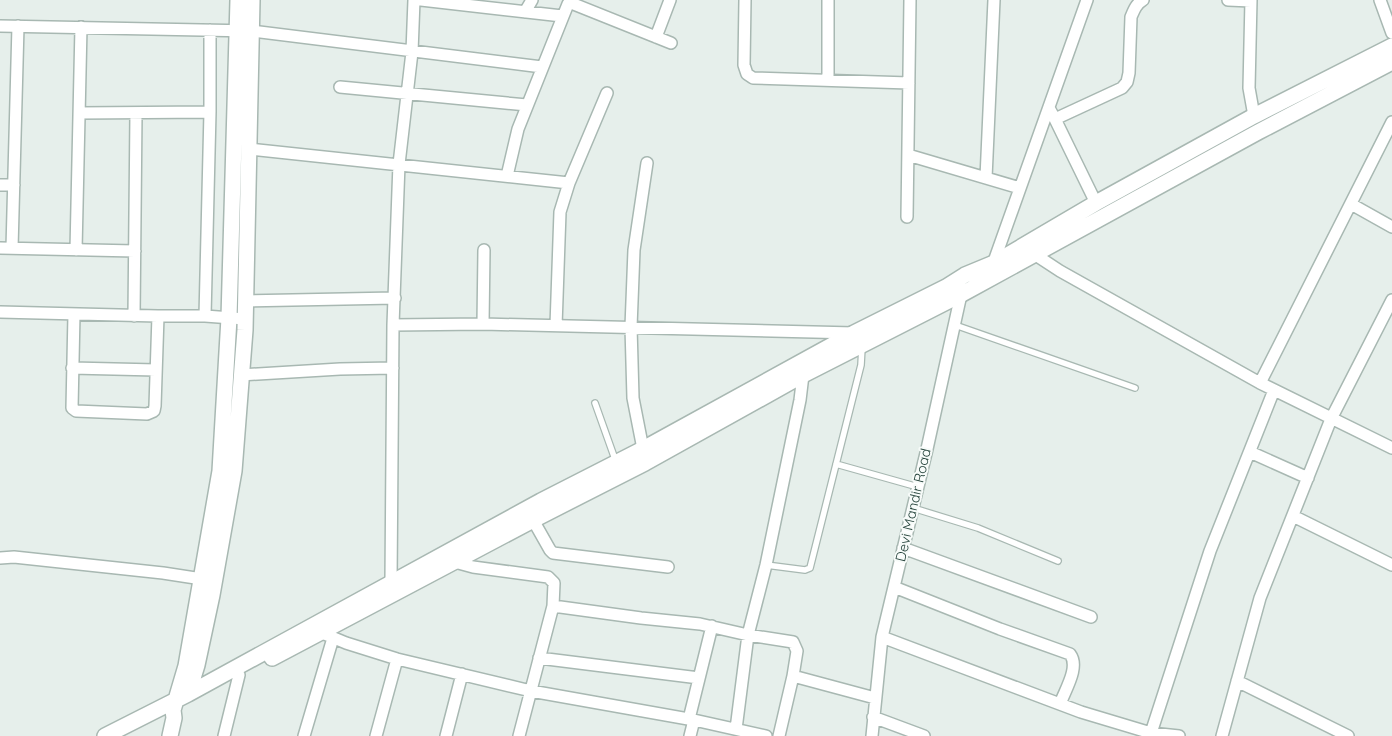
<svg xmlns="http://www.w3.org/2000/svg" width="1392" height="736" font-family="Quicksand,sans-serif">
<style>
.lines{fill:none;stroke-linecap:round;stroke-linejoin:round}
.service-casing{stroke:#a8b8b2;stroke-width:8}
.minor-casing{stroke:#a8b8b2;stroke-width:14}
.tertiary-casing{stroke:#a8b8b2;stroke-width:18}
.service{stroke:#fff;stroke-width:5.5}
.minor{stroke:#fff;stroke-width:11}
.tertiary{stroke:#fff;stroke-width:15}
.labels{text-anchor:middle;stroke-width:4;stroke-linejoin:round;paint-order:stroke}
.street-label{font-size:14px;fill:#24423a;stroke:#f7fbf9}
</style>
<rect width="100%" height="100%" fill="#e6efeb"/>
<g class="lines">
<defs>
<path id="service" d="M955,325l180,63
M595,403l21,59
M836,464l82,23
M913,508l65,20 80,33
M766,565l39,5 5,-2 51,-203 1,-18"/>
<path id="minor" d="M421,0l141,16
M745,0l-1,65 3,9 6,4 156,5
M828,0v79
M1228,0l23,1
M1251,0l-2,88 5,28
M1380,0l12,33
M525,12l7,-12
M0,26l252,5 290,36
M656,37l14,-37
M340,87l187,18
M1049,108l6,11 67,-31 5,-6 2,-9 2,-56c3,-7 5,-13 12,-17
M79,113l131,-1
M1055,119l41,84
M249,149l320,34
M908,155l112,33
M507,176l11,-47 50,-125 3,-1 100,40
M986,178l8,-178
M0,185h14
M1351,204l41,23
M907,217l3,-217
M0,248l135,3
M12,248l6,-222
M76,250l5,-223
M1034,254l26,17 200,112 132,65
M992,267l95,-267
M246,301l149,-3
M0,312l158,4h47l40,3
M74,314l-2,94 4,3 71,3 7,-3 1,-5 3,-90
M134,316l2,-203
M205,316l5,-204v-82
M483,324l1,-74
M393,325l90,-1 371,9
M556,326l4,-114 9,-29 38,-90
M72,368l84,2
M241,375l99,-6 53,-1
M1260,383l132,-261
M643,449l-10,-51 -2,-71 3,-77 13,-87
M1250,452l58,26
M1293,516l99,49
M533,520l17,30 3,3 115,14
M903,548l188,69
M0,558l14,-1 149,16 39,6
M451,561l22,6 75,10 6,6 -1,23 -34,130
M391,582l2,-257 6,-161 13,-112 2,-52
M894,587l106,42 70,25c10,13 -5,36 -10,50
M553,606l88,12 59,6 48,11 45,7 4,9 -4,25 -14,60
M322,633l24,10 51,16 134,32 163,29 72,16
M882,637l199,75 70,21 28,3
M539,658l160,20
M793,676l82,22
M1237,681l111,55
M873,717l51,19
M689,719l23,-93
M736,729l12,-94 18,-70 34,-165 3,-25
M1151,733l59,-182 64,-161
M224,736l15,-61
M304,736l29,-98
M376,736l21,-77
M446,736l16,-62
M690,736l4,-16
M872,736l10,-99 45,-188 35,-159
M1222,736l38,-138 71,-179 61,-119"/>
<path id="tertiary" d="M272,658l261,-138 112,-57 158,-88 159,-81 296,-162 134,-70
M189,691l8,-26 15,-70 22,-124 11,-141 7,-330
M105,736l83,-42 353,-193 102,-52 211,-116 92,-46 19,-12 29,-12 102,-60 158,-87 138,-70
M170,736l4,-18 -1,-8 13,-44 34,-195 9,-153 9,-318"/>
</defs>
<!-- service casing -->
<use href="#service" class="service-casing"/>
<!-- minor casing -->
<use href="#minor" class="minor-casing"/>
<!-- tertiary casing -->
<use href="#tertiary" class="tertiary-casing"/>
<!-- service -->
<use href="#service" class="service"/>
<!-- minor -->
<use href="#minor" class="minor"/>
<!-- tertiary -->
<use href="#tertiary" class="tertiary"/>
</g>
<g class="labels">
<!-- street labels -->
<g class="street-label">
<text transform="translate(913 505) rotate(-77)" y="5">Devi Mandir Road</text>
</g>
</g>
</svg>
